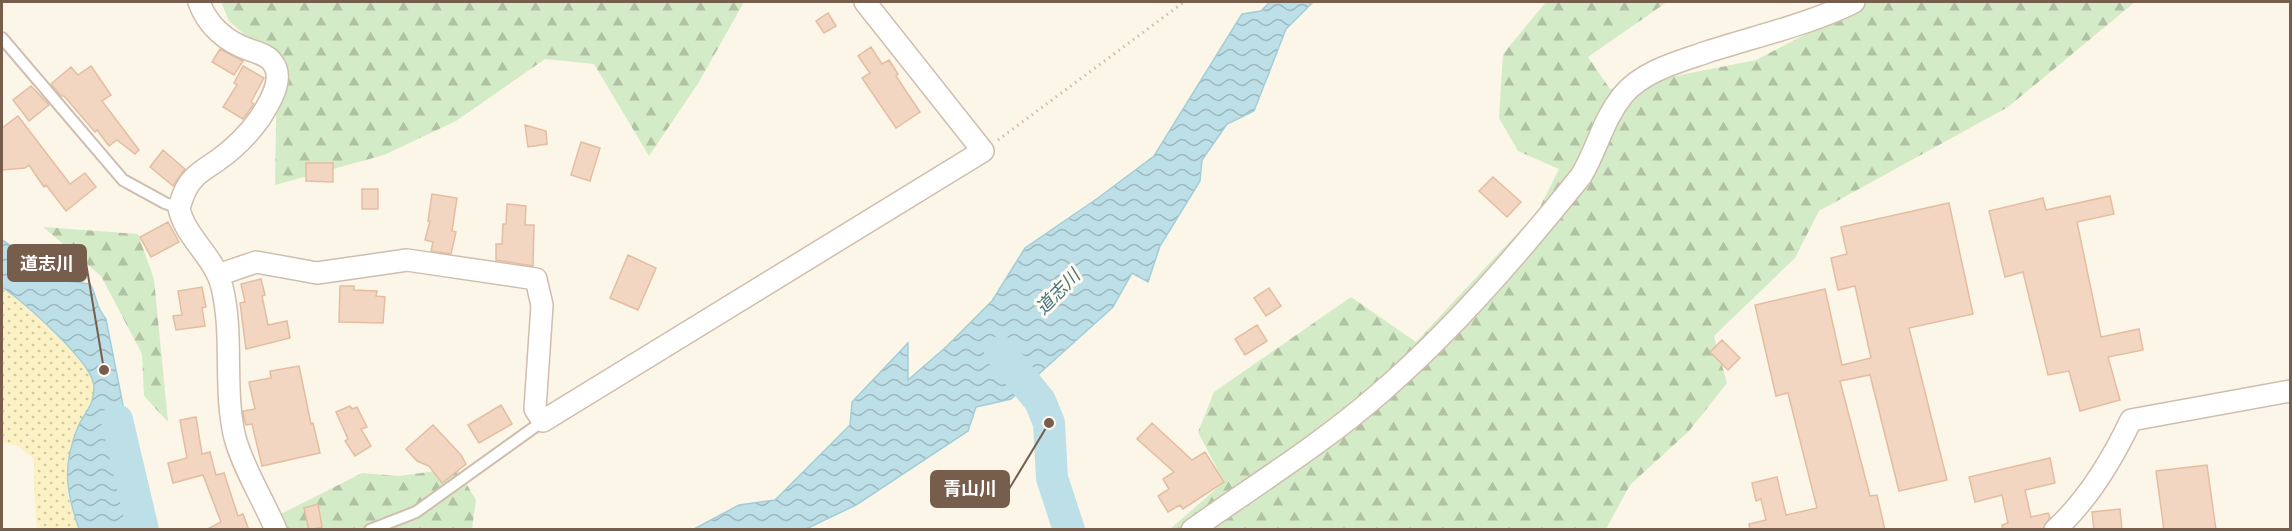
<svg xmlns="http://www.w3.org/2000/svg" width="2292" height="531" font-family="'Noto Sans','Noto Sans JP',sans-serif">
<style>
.forest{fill:url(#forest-firs)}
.sand{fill:url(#sand-dots)}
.water{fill:url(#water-waves);stroke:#a3ced8;stroke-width:1.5}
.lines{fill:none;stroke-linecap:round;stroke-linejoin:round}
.river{stroke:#bddfe7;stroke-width:32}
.building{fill:#f2d6c1;stroke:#e4bda1;stroke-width:1.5}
.service-casing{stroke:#cfbeae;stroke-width:14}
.minor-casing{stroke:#cfbeae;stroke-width:24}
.path{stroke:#d7b9a3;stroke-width:3;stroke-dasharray:1.5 4.5;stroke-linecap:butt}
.service{stroke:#fff;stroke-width:10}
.minor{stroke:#fff;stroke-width:21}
.labels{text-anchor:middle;stroke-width:6;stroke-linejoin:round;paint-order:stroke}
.water-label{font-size:18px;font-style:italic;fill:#437783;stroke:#fff9f0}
.leader{fill:none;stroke:#775d4c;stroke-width:2}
.callout-dot{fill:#775d4c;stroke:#fff9f0;stroke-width:2}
.callout{fill:#775d4c;stroke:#775d4c;stroke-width:2}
.callout-label{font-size:18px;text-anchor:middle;font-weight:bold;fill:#fff}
</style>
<defs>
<pattern id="forest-firs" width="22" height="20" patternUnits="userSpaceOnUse" patternTransform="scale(1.5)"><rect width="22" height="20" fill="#d4ebc7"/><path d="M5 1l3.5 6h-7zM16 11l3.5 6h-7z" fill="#b1c2a4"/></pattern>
<pattern id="sand-dots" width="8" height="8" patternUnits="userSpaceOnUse" patternTransform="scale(1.5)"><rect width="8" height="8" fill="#fbf1c5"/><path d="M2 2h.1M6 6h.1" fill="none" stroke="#d0c6a2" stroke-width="1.8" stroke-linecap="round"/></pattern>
<pattern id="water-waves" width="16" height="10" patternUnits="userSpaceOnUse" patternTransform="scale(1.5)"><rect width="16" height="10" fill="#bddfe7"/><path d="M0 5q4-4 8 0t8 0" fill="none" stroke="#9eb8bd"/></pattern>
</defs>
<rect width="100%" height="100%" fill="#fcf6e9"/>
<!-- forest -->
<path class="forest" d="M221,2h523l-45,80 -50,74 -55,-92 -49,-5 -89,62 -72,34 -109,30 2,-122 -48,-42z
M1546,2h121l-79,55 22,32 146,-29 112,-58h267l-127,105 -189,104 -24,47 -81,78 13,47 -38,48 -59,54 -24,44 -437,1 55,-48 -26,-50 16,-40 137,-95 65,45 122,-131 21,-42 -41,-18 -19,-33 4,-64z
M43,227l95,7 16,45 14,143 -24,-26 -2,-42 -41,-78z
M457,468l19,32 -4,29 -205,1 -6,-6 101,-51 37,3z"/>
<!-- sand -->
<path class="sand" d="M2,287c20,14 91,75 92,99 0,21 -9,25 -16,41 -9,21 -14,50 -9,72 2,10 6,20 10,30h-42l-3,-40v-30l-16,-13 -16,-4z"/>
<!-- water -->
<path class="water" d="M1270,2h43l-27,27 -32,82 -27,13 -25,36 -2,21 -40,65 -12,36 -16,-9 -19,34 -102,92 -35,8 -8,24 -112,74 -50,24h-112l45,-24 36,-5 75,-75 2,-23 56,-59v37l38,-33 46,-46 33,-53 73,-50 56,-42 88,-142 19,-3z
M2,240l64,41 24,3c8,13 4,21 16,35l24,122 -6,35 26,53h-71c-13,-37 -17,-64 -1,-102 7,-16 16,-20 16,-41 -1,-24 -72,-85 -92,-99z"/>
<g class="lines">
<!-- river -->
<path class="river" d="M1000,352l40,49 9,22 3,55 17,52
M117,420l26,110"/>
</g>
<!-- building -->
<path class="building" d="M828,13l8,13 -12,7 -8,-12z
M871,47l11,17 7,-4 9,14 -2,2 24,36 -24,16 -34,-50 8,-5 -12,-17z
M220,49l23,12 -9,14 -22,-13z
M91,66l20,29 -9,6 37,49 -4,4 -18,-14 -8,6 -12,-16 -2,2 -31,-36h-3l-10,-12 20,-17 7,8z
M243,66l21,12 -13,24 3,2 -11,15 -20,-12 14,-22 -3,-2z
M31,86l18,19 -20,16 -16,-21z
M18,116l52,68 15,-11 11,14 -30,24 -20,-26 -2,2 -15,-22 -4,3 -23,2v-42z
M525,125l21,6 1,13 -19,3z
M581,142l19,6 -10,33 -19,-6z
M163,150l22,19 -12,17 -23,-19z
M306,163h27v19l-27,-1z
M1493,177l28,25 -14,15 -28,-26z
M362,189h16v20h-16z
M432,194l25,4 -5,33 4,1 -5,22 -20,-3 2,-9 -8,-2 5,-19h-2z
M2110,196l4,18 -37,8 24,115 38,-8 4,21 -35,7 12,43 -40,11 -11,-40 -21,4 -25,-103 -18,5 -16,-66 54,-13 3,12z
M1949,203l24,111 -64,14 38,152 -48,11 -29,-116 -30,6 30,115 7,-1 8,35h-135l-1,-6 17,-4 -5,-21 -5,2 -4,-18 25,-6 9,38 31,-7 -29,-115 -12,3 -21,-91 70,-16 17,76 29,-7 -16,-72 -17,4 -7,-32 16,-4 -6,-27z
M507,204l19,2 -1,19h9l-1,41 -37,-6v-16h6l1,-20h3z
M168,222l11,20 -28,15 -11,-20z
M628,255l28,13 -18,42 -28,-12z
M261,279l4,16 -3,1 6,29 19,-4 3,17 -44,11 -6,-46 5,-1 -4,-18z
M340,286h14v4l23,1 -1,5 9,1 -2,26 -44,-1z
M202,287l4,20 -4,1 3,18 -29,4 -3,-14 9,-1 -4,-24z
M1269,288l12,18 -15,10 -12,-18z
M1257,325l10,16 -22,14 -10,-16z
M1722,340l18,18 -12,12 -18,-18z
M299,366l12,58 2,-1 7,30 -58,13 -10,-42 -6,1 -2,-7 -1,-7 12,-2 -6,-27 22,-4 -1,-7z
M501,405l11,19 -33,19 -11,-18z
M350,406l2,3 5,-2 10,20 -6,2 10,17 -16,10 -10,-15 3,-2 -12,-27z
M196,417l6,37 8,-2 6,23 8,-2 14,43 5,-2 6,16h-43l15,-8 -18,-47 -30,8 -5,-20 19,-5 -7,-38z
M1152,423l40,37 13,-8 19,30 -41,27 -3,-4 -12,7 -10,-16 11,-7 -6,-10 11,-7 -37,-33z
M433,425l28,30 5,9 -24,19 -13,-17 -12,-5 -11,-12z
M2050,458l5,25 -30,7 6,27 17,-4 2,4 -7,13h-40l-1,-5 6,-2 -6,-28 -27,7 -6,-25z
M2207,465l9,65h-52l-8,-59z
M318,504l4,23 -13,3 -5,-22z
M2120,509l2,21h-28l-2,-18z"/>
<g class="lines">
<defs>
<path id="service" d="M2,38l121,142 42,23 14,5
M370,530l46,-18 127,-91"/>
<path id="minor" d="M199,2c8,23 27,40 51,48 8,3 18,5 23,13 12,16 -4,41 -13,55 -12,17 -25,30 -42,42 -8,6 -18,11 -25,19 -8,8 -11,19 -14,29 5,28 36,49 43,79 12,49 1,102 13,151 9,32 28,61 41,92
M218,275l38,-13 61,11 90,-13 129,19 6,26 -7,104 8,12 440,-270 -118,-149
M1192,530c63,-45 130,-86 188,-137 75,-65 139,-140 201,-217 17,-28 21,-55 42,-81 20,-24 55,-33 84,-43 49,-16 101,-27 147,-50
M2055,530c33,-30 57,-70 76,-110l159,-29"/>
</defs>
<!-- service casing -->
<use href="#service" class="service-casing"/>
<!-- minor casing -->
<use href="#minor" class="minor-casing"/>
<!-- path -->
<path class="path" d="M998,140l186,-138"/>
<!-- service -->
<use href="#service" class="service"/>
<!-- minor -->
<use href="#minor" class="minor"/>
</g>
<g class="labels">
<!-- water labels -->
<g class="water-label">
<text transform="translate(1058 292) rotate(-46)" y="6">道志川</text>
</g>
</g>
<!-- callouts -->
<path class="leader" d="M104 370L86 263M1049 423L1009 489"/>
<g class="callout-dot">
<circle cx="104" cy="370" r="6"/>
<circle cx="1049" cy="423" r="6"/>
</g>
<g class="callout">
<rect x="8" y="245" width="78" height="36" rx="6"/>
<rect x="931" y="471" width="78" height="36" rx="6"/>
</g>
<g class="callout-label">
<text x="47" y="270">道志川</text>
<text x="970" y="495">青山川</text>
</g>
<!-- border -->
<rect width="2292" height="531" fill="none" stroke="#775d4c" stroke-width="6"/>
</svg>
